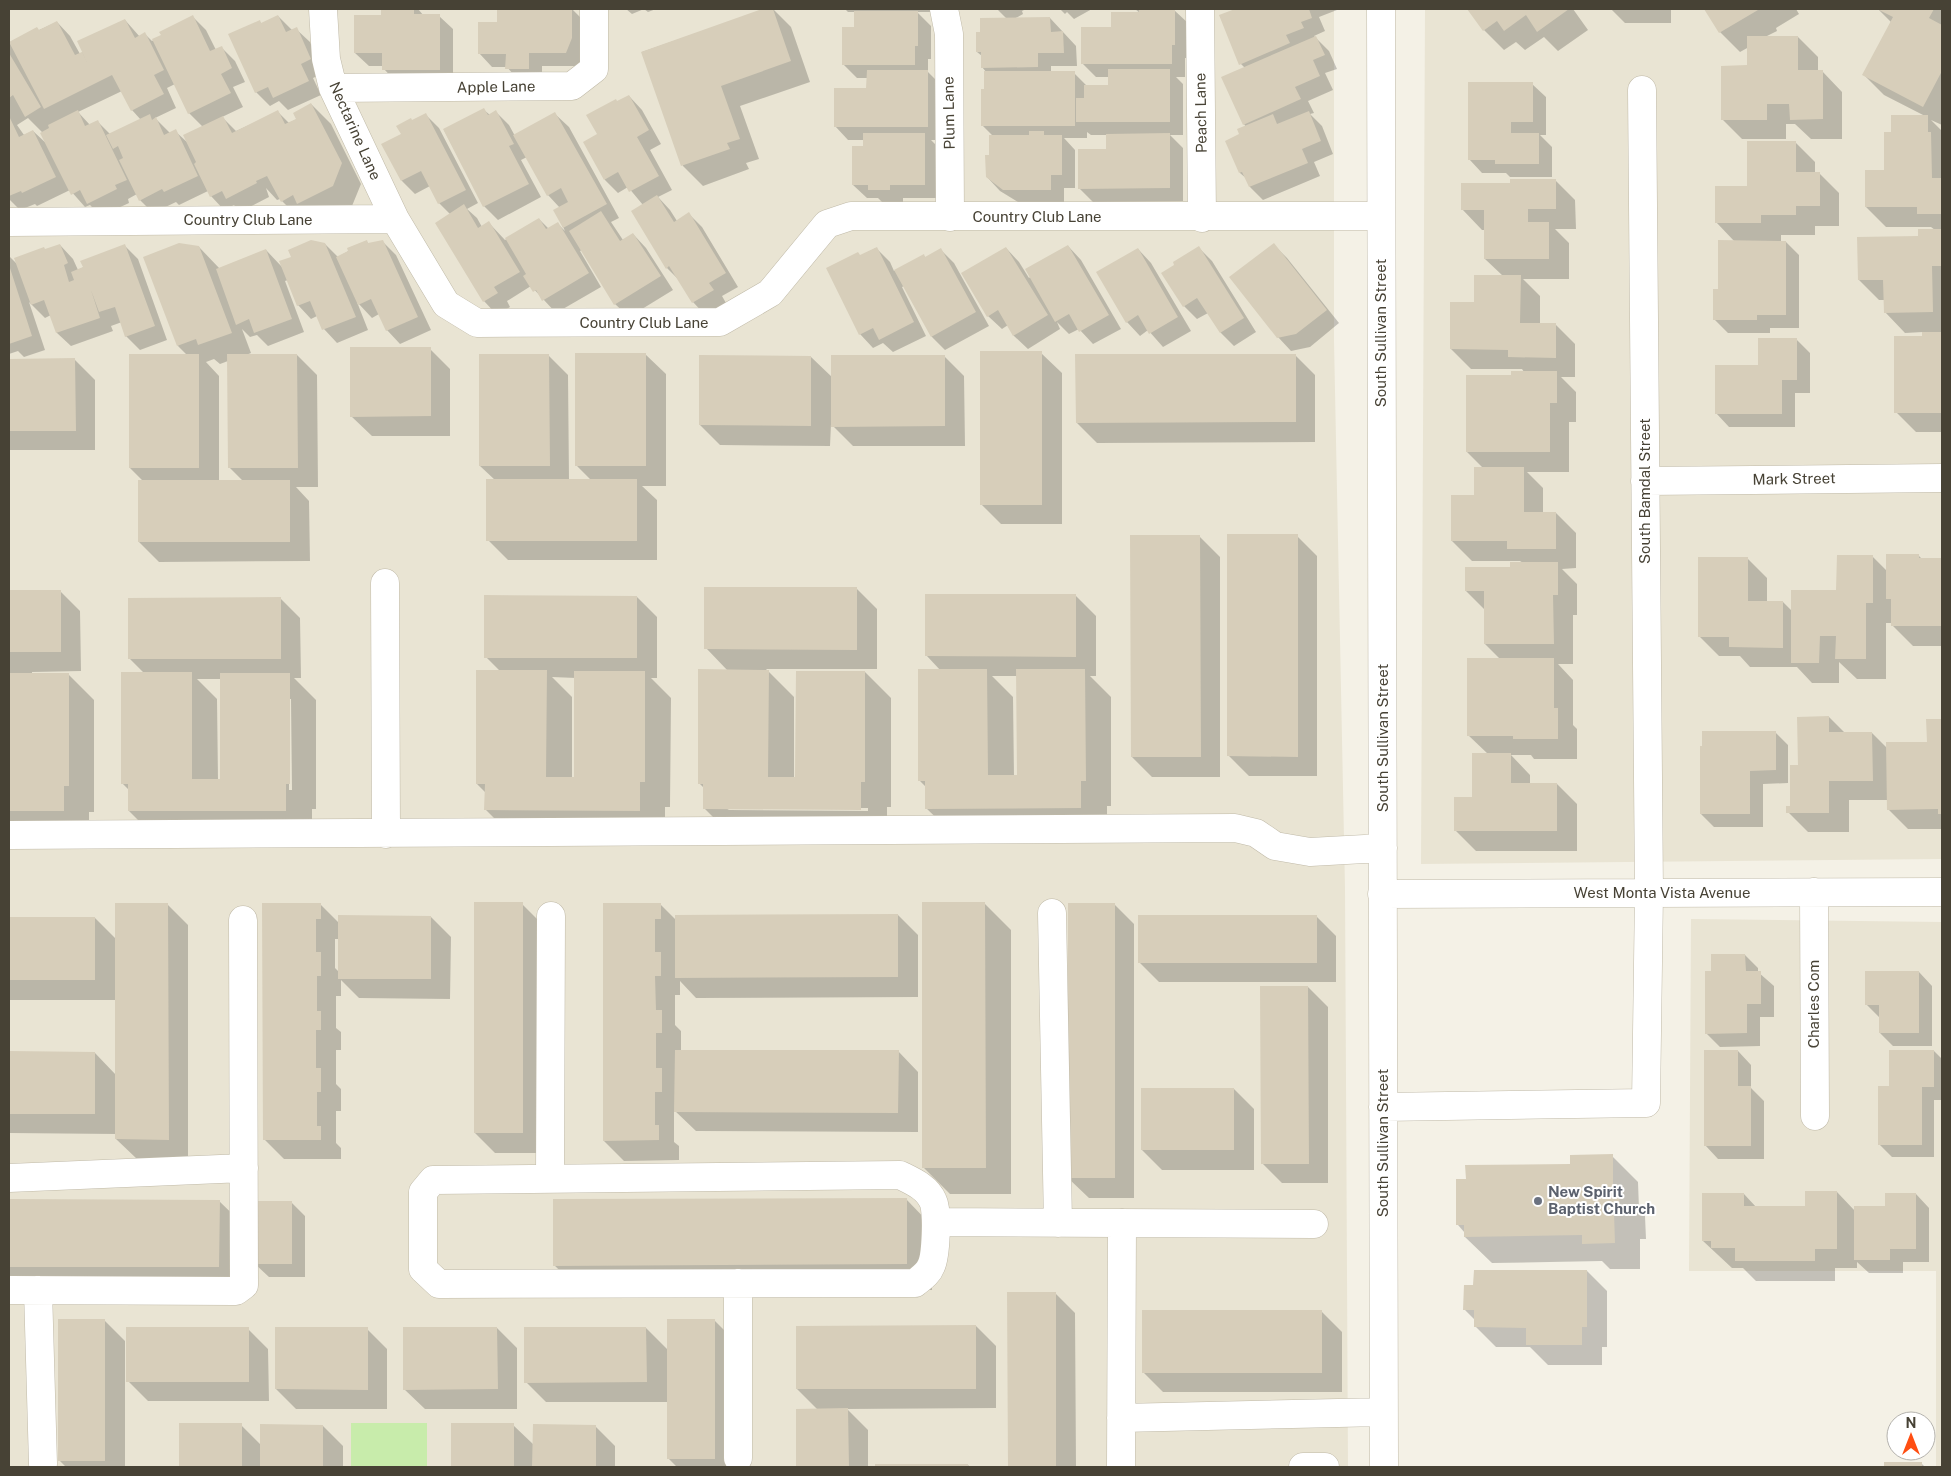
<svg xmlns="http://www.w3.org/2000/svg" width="1951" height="1476" font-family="'Public Sans',sans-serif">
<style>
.residential{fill:#e9e4d3}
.green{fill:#c8ecab}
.shadow{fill:#0003;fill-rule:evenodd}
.building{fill:#d7ceba}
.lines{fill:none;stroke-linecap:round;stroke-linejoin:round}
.minor-casing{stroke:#c0baa8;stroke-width:29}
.minor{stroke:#fff;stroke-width:28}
.worship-dot{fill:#6b7280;stroke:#fff;stroke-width:2}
.labels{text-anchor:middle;stroke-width:4;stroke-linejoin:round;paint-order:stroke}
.street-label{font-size:15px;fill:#474235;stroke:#fff}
.worship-label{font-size:15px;font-weight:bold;fill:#5b616d;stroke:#fff;text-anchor:start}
</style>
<rect width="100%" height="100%" fill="#f4f1e6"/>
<!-- residential -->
<path class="residential" d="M9,9h1325v332l11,547 3,579h-1339z
M1425,9h517v850l-521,5z
M1691,919l251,3v545h-6v-196h-247z"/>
<!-- green -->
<path class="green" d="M351,1423h76v44h-76z"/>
<!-- shadow -->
<path class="shadow" d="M383,9h35l6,7h15l14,13v54h-56l-13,-14v-3h-15l-14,-13 28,-37z
M498,9h74l12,12v31l-5,14h-37v16h-22l-13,-15h-15l-13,-14 19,-30z
M626,9h18l-12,5z
M644,9h12l-8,3z
M766,9h7l18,18 19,55 -70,24 19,53 -13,4 3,6 -46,17 -20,-20 -41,-114z
M845,9h87v3h-15l14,14v33h-3v13l13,13v55h-10l7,7v51h-35v4h-21l-4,-4h-11l-14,-13 12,-37v-8h-17l-13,-14 33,-36v-12h-11l-14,-14 12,-36v-16h-7z
M997,9h29l-4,2 1,3 -9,5 36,-1 26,28 1,20h-26v7h23l13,13h22v-9h-13l-14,-14 30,-35 28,-15 -5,-4 39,1 14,13v35h-3v19h-9l7,7v51h-13l13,13v53l-90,1 -14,-14 28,-38v-15h-16l-4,-3v6h-23l11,12v38h-11v14h-46l-18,-11 -13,-14 7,-40 -12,-12 5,-52 -5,-6v-11l-5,-4 4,-19 26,-14z
M1060,9h32l-18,10 -7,-7 -2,2z
M1238,9l99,1 -18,7 6,14 -11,5 15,15 8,18 -12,4 8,17 -25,11 6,12 -4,1 12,12 11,28 -19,8 6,14 -57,24 -13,-13 -3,-8 -7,-6 1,-38 5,-8 -2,-3 1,-56 -4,-4 -21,-48z
M1469,9h104l15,21 -30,21 -14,-14 -19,13 -9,-8 -12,8 -20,-20z
M1611,9h60v14h-46z
M1706,9h90l3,5 -23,14 1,3 -12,6h33l20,20v14h4l20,21v47h-31l-16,-15h-9v15h-44l-20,-20 27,-53v-19l-9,5 -20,-20z
M1878,9h63l1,1v115l-11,-5 11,11v301h-26l-20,-20 27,-75v-5l-18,1 -20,-21v-12h-6l-20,-20 60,-43 16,-7 -4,-3h-45l-20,-20 19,-35 8,-39 32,-17 -41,-21 -20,-20 27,-53z
M278,16l14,14 4,-1 14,13 14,31 -11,5 8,17 -33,15 -9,-9 -9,5 -14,-14 3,-71 3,3z
M193,17l13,13 10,20 5,-3 14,14 10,21 -12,5 10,20 -21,10 14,14 42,-19 11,11 8,-4 14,-15 20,20 30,60 -9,22 -50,15 -22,-22 -3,1 -11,-12 3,9 -29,15 -6,-7 -10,5 -13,-14 -3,-5 -29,14 -3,-3 -23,11 -13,-13 -3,-6 -9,5 1,4 -28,13 -11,-11 -5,2 -15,-17 -33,16 -2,-2 -15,6 -11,-11v-158l1,2 47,-21 13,14 10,18 45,-34 15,17 5,-3 7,7zM175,84l14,29 14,14 -15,16 -13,-12 -5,2 -15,-15 21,-10 -9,-20zM122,91l10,19 9,10 -30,15 -14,-14 -7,4 -12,-13zM28,118l15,15 5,12 -15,-14 -9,4 -7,-10z
M1532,84l14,13v38h-6l12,12v30h-42l-4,-4h-24l-13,-14z
M629,96l13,14 19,34 -11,6 22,40 -14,7 12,13 7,11 12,-7 13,13 36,60 -16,9 4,7 -20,13 -13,-14 -14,-22 -12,-12 -24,-63 -15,-18 -10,6 -13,-13 -6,-45 19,-33z
M484,110l6,5 6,-3 13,13 6,11 40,-22 14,13 50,91 -8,4 12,18 10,-6 13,14 27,42 -44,27 -14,-13 -33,-54 -2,1 21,36 -45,26 -25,-27 -24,15 3,6 -13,8 -13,-14 -34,-87 -11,-11 -9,-17 -15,8 -13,-13 -19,-36 19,-11 11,-13 13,-6 13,13 39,75 -11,6 10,9 5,9 7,-4 16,17 34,-21 10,10 9,-5 7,7 -10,-21 5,-2 -12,-13 -21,-38 -6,3 20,37 -43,23 -14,-14 -40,-76z
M1795,142l20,20v11h4l20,20v33h-24v9h-34v7h5l13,13v73h-29v5h-42l-14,-14 5,-29 16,-48 -19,-20z
M1555,180l20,20 1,29h-21l14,14v36h-46l17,17v28h15l20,20v33h-14l15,15v30h-7v50h-42l16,16v25h13l20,20v35l-14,1 15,15v31h-4v49h-15l15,16v45l4,4v30h-43l-3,-4h-20l19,20v9h27l20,20v47h-101l-20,-20 17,-33 15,-44 -20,-19 33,-75 -16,-16v-34l-19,-19 57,-28 -3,-2h-48l-20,-20 23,-44 8,-29 -16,-16 46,-75 11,-5 -2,-3h-51l-20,-20 24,-46 28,-27 -18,-17v-29h-3l-20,-21 50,-25z
M366,241l3,3 14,-2 13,13 35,75 -31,14 -13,-14 -8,-16 -7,4 -15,-16 11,28 -31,13 -13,-14 -7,-13 -6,3 -13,-14 -10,-25 -3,1 19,51 -36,14 -11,-11 -7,2 -8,-8 9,24 -5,2h51l20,20 1,112h-22l13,14 1,60 -151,1 -20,-20 4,-61 -13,-13 58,-112 -10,-10 21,-99 21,22 46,-19 16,17 43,-23 13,13zM214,359l6,5 8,-3 1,106 14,14h-24v-105l-13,-14z
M1273,244l14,14 52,65 -29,24 -19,4 -13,-14z
M60,245l13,14 5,11 47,-24 13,13 29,81 -27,10 -14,-14 -4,-14 -11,4 2,5 -42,15 -14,-13 -6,-18 -6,3 -16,-16 16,48 -21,7 -6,-6 -9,3v-98l8,8 28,-14z
M1068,246l13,14 40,69 -28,15 -14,-15 -10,5 -12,-12 3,7 -32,20 -14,-13 -6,-11 -6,4 -14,-13 18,-68 13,14 10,16z
M876,248l14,14 4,9 30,-15 2,2 15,-8 13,13 35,63 -44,24 -13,-13 -28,-51 -2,1 24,49 -33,16 -10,-9 -10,5 -13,-14v-78z
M1199,248l13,13 44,71 -22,14 -13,-13 -13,-20 -11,6 -13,-13z
M1138,249l13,14 40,68 -28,16 -15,-17 -8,6 -13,-14z
M1796,339l14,14v40h-15v34h-66l-13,-14 43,-46z
M430,349l20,20v67h-78l-21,-20z
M1041,353l21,20v151h-61l-20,-20z
M645,354l21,20v112h-24l15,14v60h-149l-20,-20 7,-60 -15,-14 68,-111 20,20 1,105h22l-14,-14z
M1295,355l20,20v67l-218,1 -20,-20z
M944,356l20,20 1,70h-112l-22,-22 -1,22 -110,-1 -20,-20 111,-68 22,21z
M9,360h66l20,20v70h-86z
M1297,536l20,20v220h-68l-20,-20z
M1200,537l20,20v220h-68l-20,-20z
M1918,555l4,4h20v87h-29l-20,-20v-3h-7v56h-29l-18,-17v21h-27l-15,-16h-47l-10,-11h-21l-20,-20 48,-78 20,20v24h16l9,9 46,-20 34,-35 15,15z
M857,589l20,20v60h-111l28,28v81h3l68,-106 26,26v109h-4v28h-156l-26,-26v-20l-6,-6 29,-112 -22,-23zM726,808h142v3l-139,-1z
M9,591h51l20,20 1,60 -49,1v2h36l26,26v112h-5v25h-80z
M1076,596l20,20v60h-6l21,21v109h-4v28h-154l-27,-26v-21l-6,-6 21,-110 -15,-16zM992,676h25l1,101h-4l-1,-80z
M637,597l20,20v61h-6l20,20 -1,109h-5v30l-153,-1 -26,-26v-17l-9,-9 23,-113 -14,-14zM552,677l24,1v100h-4v-81z
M280,598l20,20 1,60h-7l22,22v109h-4v28h-157l-26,-26v-21l-7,-7 22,-110 -14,-14zM197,679h25v101h-4l-1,-81zM289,699h2l1,91h-3z
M1829,717l16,16h27l16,16 40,-6v-23h14v109h-34l-20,-20v-9h-39v32h-41l-20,-20 3,-5 8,-41z
M1775,732l13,13v38l-25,1v43h-49l-13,-13z
M263,904h57l19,19 92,-6 20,20 -1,62 -91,-1 -18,-18v16h-5v32l5,4v18h-5v34l5,5v22h-5v32l5,5v11h-57l-20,-20zM335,939h4v33l-4,-4z
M522,904l20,20v229h-47l-20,-20z
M604,904h56l16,16 222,-5 20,20v62l-222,1 -16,-17v14h-5v30l6,6v20h217l20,21v60l-222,-1 -22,-21v32l5,4v14l-55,1 -20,-20z
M985,904l26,26v264h-61l-26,-26z
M1114,904l20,20v274h-45l-21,-20z
M168,905l20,20v234h-51l-21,-20v-5l-107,-1v-80h86l21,22v-75h-107v-82h86l21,21z
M1316,916l20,20v46h-177l-20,-20z
M1745,955l13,13v4l16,14v31h-14v29l-40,1 -14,-14 7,-61z
M1919,972l13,14v60h-39l-13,-13v-15l-14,-14z
M1308,987l20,20v176h-46l-20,-20z
M1738,1051l13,14v23l13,13v58h-46l-13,-14z
M1934,1051l8,8v41h-8v57h-42l-13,-13 11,-56z
M1234,1089l20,20v61h-92l-20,-20z
M1612,1156l26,26 1,27 6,7 1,23h-6v30h-30l-8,-8 -110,2 -27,-26v-4l-7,-8 114,-60z
M1837,1192l18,19 31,-3 30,-14 13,14v54h-26v11h-34l-12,-11v6h-22v13h-79l-13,-13h-11l-29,-27 41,-47 13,14h49z
M906,1199l26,27v64l-351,1 -27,-26z
M9,1201h210l27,26 -1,66h-236z
M291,1202l14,14v61h-36l-14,-13z
M1587,1271l20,20v56h-5v18h-54l-18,-18h-34l-20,-20v-6l-11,-11z
M1055,1293l20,20 1,154h-67v-173z
M1322,1312l20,20v60h-179l-20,-20z
M104,1320l21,21v126h-59l-7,-7z
M714,1320l20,20v127h-57l-9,-9v-56h-122l-20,-20 120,-54 22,22z
M976,1326l20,20v62l-149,1 21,21v37h-70v-57h20l-21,-21z
M497,1328l20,20v61h-92l-21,-20z
M248,1329l20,20 1,52h-121l-20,-20z
M367,1329l20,20v60h-91l-20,-20z
M180,1425h61l20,20 62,-19 20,20v21h-163z
M452,1425h61l21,20 61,-19 20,20v21h-163z
M1885,1463h36l4,4h-40z
M876,1465h92l2,2h-94z"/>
<!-- building -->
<path class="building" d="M381,9h33v5h26v56h-58v-17h-28v-38h27z
M497,9h75v29l-6,15h-37v16h-24l1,-15h-28v-32h19z
M762,9h11l18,52 -70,25 19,53 -13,4 3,6 -49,17 -40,-114z
M1139,9h36v36h-3v19h-91v-37h30v-15h28z
M1235,9h74l3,9 -11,4 3,6 -18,7 4,8 -51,22 -20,-50z
M1467,9h102l-32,23 -11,-17 -22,16 -7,-10 -14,10z
M1704,9h53l1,1 -39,23z
M1877,9h57l-5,9 13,7v46l-19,36 -61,-32 31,-58z
M854,11h64v35h-3v19h-73v-38h12z
M193,15l17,36 12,-5 10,22 -11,6 10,19 -43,21 -36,-75 9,-4 -2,-3z
M278,15l8,17 11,-5 14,32 -10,5 8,17 -36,17 -5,-11 -13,6 -27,-59 32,-14 1,3z
M1050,17l1,15 12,-1 1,22h-26v14l-57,1v-16h-5v-20h4v-14z
M125,19l10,19 10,-6 19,38 -10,5 10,19 -33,17 -19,-36 -68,34 -35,-67 28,-15 2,3 18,-9 18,34 7,-3 7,15 -12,-26z
M1316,36l9,19 -12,5 7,16 -25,11 6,12 -58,26 -22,-48z
M1747,36h51v34h25v49l-33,1 -1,-16h-22v16h-46v-54l26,-1z
M9,53l32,54 -16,10 -12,-22 -4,3z
M1108,69h62v53h-94v-24h8v-13h24z
M867,70h61v57h-94v-39h32z
M984,71h91v55h-94v-37h3z
M1468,82h65v40h-22v11h28v31h-44v-4h-27z
M629,95l20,35 -12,7 22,39 -30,16 -11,-20 -14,8 -21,-38 14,-8 -11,-19 30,-16 1,2z
M311,103l31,60 -9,23 -36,18 -4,-9 -12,7 -14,-26 -11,5 1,2 -31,16 -4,-8 -12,6 -16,-33 2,-2 -13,-27 40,-19 9,17 46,-23 7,14 11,-5 -3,-6z
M484,108l4,7 8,-5 18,34 -5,2 20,38 -46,23 -40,-78z
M78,110l7,16 13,-6 29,60 -12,5 2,4 -30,15 -7,-14 -9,5 -31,-62 9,-5 -1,-3z
M1309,111l12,30 -19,8 6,14 -59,24 -7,-15 -3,1 -14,-32 14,-7 -2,-5 36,-15 4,10z
M555,112l52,92 -44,24 -10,-18 15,-8 -7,-14 -14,8 -34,-61z
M426,113l40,77 -28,14 -17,-33 -20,10 -20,-37 20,-10 -5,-8 15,-8 1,2z
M150,114l2,6 4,-3 8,18 12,-6 22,47 -34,16 -2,-3 -23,12 -20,-41 4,-2 -5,-12 -5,3 -7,-14z
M1891,115h37v17h3l1,46h10v36h-25v-7h-52v-37h19v-38h7z
M9,116l10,21 14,-7 23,47 -34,16 -1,-2 -12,5z
M1029,131h15v4h18v40h-11v15h-48l-17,-13 -1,-22h4v-20h40z
M863,133h62v52h-35v5h-22v-5h-16v-39h11z
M1170,133v55l-92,1v-40h28v-15z
M1747,141h49v31h24v34h-24v9h-35v8h-46v-37h32z
M1510,179h46v30h-28v13h21v37h-65v-49h-23v-27h49z
M657,195l17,27 15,-10 37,61 -17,10 5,7 -22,13 -23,-37 -3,3 -35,-58z
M464,204l14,24 11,-7 31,51 -26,15 4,6 -15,9 -48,-79z
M601,211l19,30 13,-8 28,43 -47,29 -45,-74z
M539,218l7,11 12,-7 31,51 -47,28 -6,-11 -3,2 -10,-16 3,-2 -21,-36z
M1918,229h24v37h-10l1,46 -49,1 -1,-33h-25l-1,-43 61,-1z
M311,240l14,3 31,74 -34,13 -12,-29 -13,5 -18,-45 12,-4 -3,-7z
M367,240l1,3 15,-3 35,77 -32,14 -15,-32 -13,6 -22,-48 12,-6 -1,-3z
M1718,240l68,1v74h-29v5h-44v-31h5z
M179,243l20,3 33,87 -34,12 -2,-6 -19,7 -34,-89z
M1274,243l53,67 -31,24 -19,4 -48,-61z
M60,244l8,19 -4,2 5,17 5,-2 -3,-8 12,-5 -3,-6 45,-17 30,82 -30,11 -10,-30 -16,5 -8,-22 9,28 -44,15 -12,-33 -13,5 -17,-47 30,-11 1,2z
M1068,245l41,70 -30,17 -10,-18 -14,8 -30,-53z
M1199,246l45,72 -24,15 -23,-35 -14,9 -22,-34 13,-8 -1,-3z
M877,247l37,75 -35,18 -6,-12 -14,7 -33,-67 32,-16 2,3z
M1006,247l42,68 -35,21 -15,-26 -11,7 -26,-44z
M941,248l35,64 -45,25 -37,-67 30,-16 1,3z
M1138,248l40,69 -29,17 -11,-19 -12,8 -30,-51z
M266,249l26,70 -38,14 -5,-14 -13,6 -20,-56z
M9,265l23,71 -23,8z
M1474,275h47l-1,48h36v35l-48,-1v-7l-58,-1v-47h24z
M1922,332h20v81h-48v-77h28z
M1758,338h39v42h-15v34h-67v-49h43z
M350,347h81v69l-81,1z
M980,351h62v154h-62z
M575,353h71v113h-71z
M129,354h70v114h-70z
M227,354h70l1,114h-70z
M479,354h70l1,112h-71z
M1075,354h221v68l-220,1z
M699,355l112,1v70l-112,-1z
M831,355h114v71l-114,1z
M75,358l1,73h-67v-72z
M1511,371h46v32h-7v49h-84v-77h45z
M1474,467h50v45h32v37h-49v-8h-56v-46h23z
M486,479h151v62h-151z
M138,480h152v62h-152z
M1227,534h71v223l-71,-1z
M1130,535h70l1,222h-70z
M1886,554h33v4h23v68h-51v-27h-5z
M1837,555h36v48h-7v56h-31l1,-23h-16l-1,27h-28v-73h45z
M1698,557h50v44h35v47l-54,-1v-10h-31z
M1510,562h48v33h-5l1,49h-70v-53h-19v-24h45z
M704,587h153v63l-153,-1z
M9,590h52v62h-52z
M925,594h151v63l-151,-1z
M484,595l153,1v62h-153z
M281,597v62h-153v-61z
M1467,658h87v50h4v31h-45v-3h-46z
M698,669l71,1 -1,107h27l1,-106h69v111h-4v28l-158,-1v-25h-5z
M918,669h69l1,106h29l-1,-106h69l1,112h-5v27l-156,1v-28h-7z
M476,670h71l-1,107h28v-106h71v111h-5v29l-156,-1 1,-26h-9z
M121,672h71v107h28v-106h70v111h-4v27h-158v-27h-7z
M9,673h60v113h-5v25h-55z
M1829,716v16h43l1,49h-44v32h-43v-7h4v-41h8l-1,-48z
M1926,719h16v95h-4v-5l-51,1 -1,-68h41z
M1702,731h74v39l-26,1v43h-50v-68h2z
M1472,753h39v30h46v48h-103v-34h18z
M474,902h49v231h-49z
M922,902h63l1,266h-64z
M115,903h53l1,237 -54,-1z
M262,903h59v16h-5v33h5v24h-4v35h4v19h-5v38h5v24h-4v34h4v14h-58z
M603,903h58v16h-6v33h6v24h-6l1,34h6v23h-6v35h6v24h-7v33h4v15l-56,1z
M1068,903h47v275h-48z
M898,914v63l-223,1v-63z
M338,915l93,1v63h-93z
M1138,915h179v48h-179z
M9,917h86v63h-86z
M1711,954h34l1,17h15v33h-14v29l-42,1v-63h6z
M1865,971h54v62h-40v-28h-14z
M1260,986h48l1,178h-48z
M675,1050h224l-1,63 -224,-1z
M1704,1050h34v36h13v60h-47z
M1889,1050h45v37h-12v58h-44v-59h11z
M9,1051l86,1v62h-86z
M1141,1088h93v62h-93z
M1613,1154v34h6l1,25h-6l1,30 -33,1v-9l-118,2v-12h-8v-46h10l-1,-14 105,-1v-9z
M1805,1191h32v58h-22v12h-80v-13h-24v-7h-9v-48h42v13h61z
M1885,1193h31v56h-26v11h-36v-54h31z
M907,1198v66l-354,2v-67z
M9,1199l211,1 -1,67h-210z
M254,1201h38v63h-38z
M1474,1270h113v57h-5v18h-56v-17l-52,-1v-17h-11l1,-25h9z
M1007,1292h49v175h-48z
M1142,1310h180v63h-180z
M58,1319h47v142h-47z
M667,1319h48v140h-48z
M976,1325v64h-180v-63z
M126,1327h123v55h-123z
M275,1327h93v63l-93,-1z
M403,1327h94l1,62 -95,1z
M524,1327h122l1,55 -123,1z
M848,1408l1,59h-53v-58z
M179,1423h63v44h-63z
M451,1423h63v44h-63z
M260,1424l63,1v42h-63z
M533,1424l63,1v42h-64z
M1884,1462h38v5h-38z
M875,1464h93v3h-93z"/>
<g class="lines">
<defs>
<path id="minor" d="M323,9l3,50 7,29 62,131
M944,9l5,25 1,183
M1200,9l2,209
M1381,9l3,1458
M333,88l239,-2 22,-17v-60
M9,222l386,-3 51,85 31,19 243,-1 50,-29 57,-69 24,-8h530
M1645,481l297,-3
M385,583l1,251
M9,835l1226,-7 21,5 19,13 35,6 73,-4
M1814,892l1,224
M1382,894l560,-2
M1052,913l6,310
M1383,1107l263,-4 3,-210 -7,-803
M900,1175c12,6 27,12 33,26 5,10 3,55 -2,65 -3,8 -10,12 -16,17l-476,1 -16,-15v-77l10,-12z
M9,1178l235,-10
M550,1179l1,-263
M937,1222l377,2
M738,1283v175
M9,1290l227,1 8,-6 -1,-365
M38,1290l5,174
M1121,1418l262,-6
M1121,1467l1,-244
M1303,1467h22"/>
</defs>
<!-- minor casing -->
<use href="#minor" class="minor-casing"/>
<!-- minor -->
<use href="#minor" class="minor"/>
</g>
<!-- markers -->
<circle class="worship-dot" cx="1538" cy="1201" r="5"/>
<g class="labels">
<!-- street labels -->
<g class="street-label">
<text transform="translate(496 87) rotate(-1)" y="5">Apple Lane</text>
<text transform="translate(949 113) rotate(-91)" y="5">Plum Lane</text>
<text transform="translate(1201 113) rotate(-91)" y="5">Peach Lane</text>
<text transform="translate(355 131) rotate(66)" y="5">Nectarine Lane</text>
<text x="1037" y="222">Country Club Lane</text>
<text x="248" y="225">Country Club Lane</text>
<text x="644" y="328">Country Club Lane</text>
<text transform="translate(1381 333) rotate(-90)" y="5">South Sullivan Street</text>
<text transform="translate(1794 479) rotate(-1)" y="5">Mark Street</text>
<text transform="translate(1645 491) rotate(-90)" y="5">South Bamdal Street</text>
<text transform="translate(1383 738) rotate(-90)" y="5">South Sullivan Street</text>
<text x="1662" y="898">West Monta Vista Avenue</text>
<text transform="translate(1814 1004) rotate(-90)" y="5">Charles Com</text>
<text transform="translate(1383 1143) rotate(-90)" y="5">South Sullivan Street</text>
</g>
<!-- worship labels -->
<g class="worship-label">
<text x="1548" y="1197">New Spirit<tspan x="1548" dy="17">Baptist Church</tspan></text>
</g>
</g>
<!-- border -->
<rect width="1951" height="1476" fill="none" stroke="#474235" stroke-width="20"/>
<!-- north arrow -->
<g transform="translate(1911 1436)"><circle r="24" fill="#ffffff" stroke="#b5b3ae"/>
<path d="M0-4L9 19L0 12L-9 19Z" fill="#ff4e12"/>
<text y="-8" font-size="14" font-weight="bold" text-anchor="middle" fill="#474235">N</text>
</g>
</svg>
